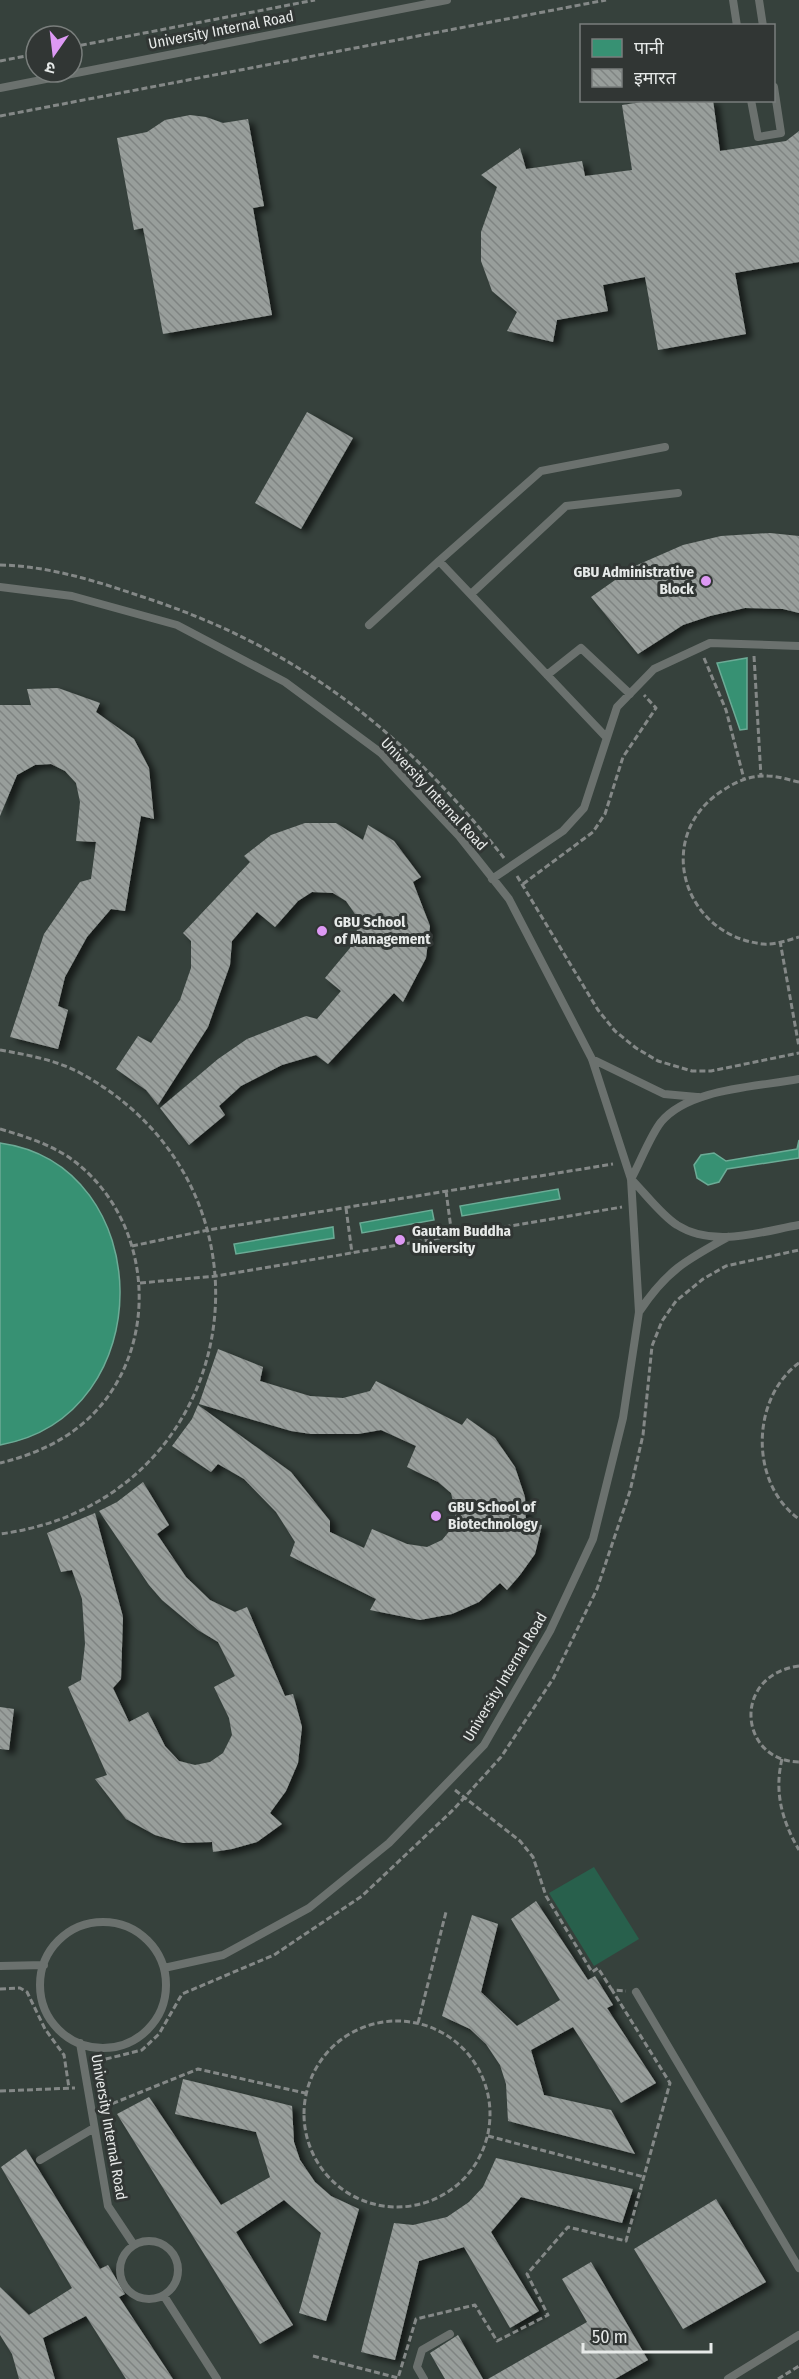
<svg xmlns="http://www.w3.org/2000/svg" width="799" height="2379" font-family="'Fira Sans Condensed','Noto Sans Devanagari',sans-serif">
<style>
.built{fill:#36413c;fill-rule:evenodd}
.grass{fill:#28604c}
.water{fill:#379173;stroke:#6cab96;stroke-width:1.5}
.building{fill:url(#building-back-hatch);filter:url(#shadow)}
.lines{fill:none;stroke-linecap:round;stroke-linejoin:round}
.path{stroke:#848887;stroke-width:3;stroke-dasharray:6 3;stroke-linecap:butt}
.lane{stroke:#6b716e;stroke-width:8}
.poi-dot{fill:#dd99f4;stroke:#313634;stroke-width:2}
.labels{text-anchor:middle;stroke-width:6;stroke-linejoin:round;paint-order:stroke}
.street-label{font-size:15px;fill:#e6e9e8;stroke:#313634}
.poi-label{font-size:15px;font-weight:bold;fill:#e6e9e8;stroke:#313634;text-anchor:start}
</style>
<defs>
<pattern id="building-back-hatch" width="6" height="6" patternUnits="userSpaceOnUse" patternTransform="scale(1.5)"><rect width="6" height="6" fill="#989e9b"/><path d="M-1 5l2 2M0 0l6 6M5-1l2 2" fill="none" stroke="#7f8482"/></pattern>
<filter id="shadow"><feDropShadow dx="6" dy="4" stdDeviation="3" flood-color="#0009"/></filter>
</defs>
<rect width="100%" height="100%" fill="#313634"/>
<!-- built -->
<path class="built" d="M0,0h799v2379h-799zM582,26h192v74h-192zM36,36h36v36h-36z"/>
<!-- grass -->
<path class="grass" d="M594,1867l45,72 -45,27 -45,-73z"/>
<!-- water -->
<path class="water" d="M747,658v71l-7,1 -23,-67z
M799,1140v18l-72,11 -8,13 -11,3 -11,-7 -3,-13 7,-10 13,-2 12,8 71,-12z
M0,1143c158,22 162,273 0,302z
M558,1189l2,10 -98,17 -2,-10z
M432,1210l2,10 -72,13 -2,-10z
M333,1227l1,11 -98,16 -2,-10z"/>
<!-- building -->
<path class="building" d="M655,100h58l7,51 66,-10 13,-10v131l-64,11 11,61 -88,16 -13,-73 -42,8 5,26 -51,9 -4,22 -46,-11 10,-19 -25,-21 -11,-30v-29l16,-45 -16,-12 39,-27 6,21 56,-8 3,15 47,-6 -10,-65z
M190,115l16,2 17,6 25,-4 16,87 -11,2 19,107 -109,19 -20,-106 -9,2 -17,-92 30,-6 18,-12z
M307,412l46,26 -52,91 -46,-26z
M770,533l29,3v77l-16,-4 -38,-1 -35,8 -27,9 -45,29 -47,-57 44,-31 48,-21 38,-9z
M58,688l42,15 -4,9 38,27 15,29 5,51 -13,-3 -16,95 -14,-2 -24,28 -22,40 -7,29 10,4 -10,39 -48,-12 34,-103 36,-52 11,-3 5,-37 -20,-1 4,-39 -4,-19 -11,-12 -14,-7 -16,1 -18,10 -17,41v-111h31l-4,-16z
M305,823h31l27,17 5,-15 26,16 27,36 -8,5 17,44 -4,32 -23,44 -9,-9 -66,71 -12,-9 -34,10 -41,21 -22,20 6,9 -36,30 -29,-37 58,-49 29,-20 59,-23 11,3 24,-28 -16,-13 25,-30 7,-18 -2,-16 -9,-13 -13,-8 -21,-1 -14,9 -23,26 -18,-15 -25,29 -2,24 -22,62 -50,78 -12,-15 -30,-21 22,-33 13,7 29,-43 11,-32v-27l-8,-8 67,-71 -6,-6 27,-21z
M218,1349l45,18 -3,14 50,15 33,2 27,-7 6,-10 86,44 5,-7 28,20 20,29 10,30 1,27 16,1 -7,29 -15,21 -13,15 -7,-7 -21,19 -27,12 -32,6 -50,-10 6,-11 -86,-43 5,-14 -19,-30 -32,-33 -26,-15 -7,8 -39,-26 20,-27 6,-14 93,67 39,49v11l34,16 8,-19 35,15 20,3 15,-7 10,-12 4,-15 -5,-20 -13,-11 -31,-15 9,-21 -35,-16 -23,4h-47l-20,-3 -92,-27z
M143,1482l26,43 -12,9 29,43 24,23 25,12 12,-5 38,89 8,-2 9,33 -4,36 -12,28 -16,22 12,11 -25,18 -25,7 -19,3 -1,-10 -29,1 -28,-8 -29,-16 -31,-40 12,-4 -39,-88 13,-7 4,-36 -3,-45 -10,-29 -11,2 -14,-39 48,-20 28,104 -2,62 -8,9 16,34 19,-10 17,34 14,15 16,4 15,-3 13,-9 9,-18 -3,-17 -15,-31 21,-11 -17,-34 -20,-12 -36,-30 -13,-15 -50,-74 18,-9z
M0,1707l14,2 -5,41 -9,-1z
M536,1901l52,79 7,-4 18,29 -6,3 49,75 -35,20 -48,-76 -42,23 13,45 67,15 24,44 -127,-33 -2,-37 -6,-19 -14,-21 -16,-15 -28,-13 30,-101 26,9 -17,68 36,34 43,-26 -49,-81z
M183,2079l109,27 2,36 6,18 15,22 16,14 28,13 -33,112 -27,-8 22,-80 -37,-33 -48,32 57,93 -33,19 -143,-230 32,-17 72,108 49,-28 -14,-45 -81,-18z
M26,2149l74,120 8,-4 17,29 -6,3 54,82h-47l-40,-63 -43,22 12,41h-36l-7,-25 -12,-19v-48l29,28 43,-27 -71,-121z
M496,2158l137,31 -11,34 -101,-26 -30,35 48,79 -29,17 -46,-81 -45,14 -24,99 -34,-8 33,-129 19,2 34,-8 22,-15 14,-15z
M716,2199l50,83 -83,47 -49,-80z
M591,2262l57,98 -33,19h-127l99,-57 -25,-43z
M458,2335l25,44h-38l-15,-26z"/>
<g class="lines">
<!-- path -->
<path class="path" d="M72,47l243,-47
M0,61l36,-7
M0,116l606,-116
M0,565c47,1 93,15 137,30 159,51 265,134 367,263
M754,656l7,121
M704,658l22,52 18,69
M799,782c-10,-2 -21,-6 -31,-6 -16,-1 -31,5 -43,13 -73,44 -44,146 38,155 11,1 26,-4 36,-7
M517,876l81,134 17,21 21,17 22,13 34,10h19l88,-18
M523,884l70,-52 12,-18 18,-57 33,-49 -12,-13
M780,941l19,106
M0,1050c28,5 57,10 82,24 213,118 161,428 -82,460
M0,1129c24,7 46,14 67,27 87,59 97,192 21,263 -25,23 -55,36 -88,44
M446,1191l6,45
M346,1208l6,45
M132,1246l76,-16 405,-66
M140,1283l76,-7 406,-69
M799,1363c-48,35 -50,120 0,156
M799,1666c-68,9 -60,95 0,96
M782,1759c-8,33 0,62 17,91
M455,1790l65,51 13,16 13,39 46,76 6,-4 14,22
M0,1989l20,-1 7,4 18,37 19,26 5,33
M304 2114a93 93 0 1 1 186 0a93 93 0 1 1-186 0Z
M418,2023l28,-111
M99,2071l-1,-10 44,-11 17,-16 23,-40 92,-39 88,-59 92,-87 47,-52 52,-78 44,-90 33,-98 13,-56 9,-89 10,-25 14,-20 27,-22 23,-13 73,-16
M0,2091l75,-3
M104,2107l94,-38 107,24
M488,2136l156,41
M313,2356l85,22 18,-59 59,-14 22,36 51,-26 -21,-41 41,-47 58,14 44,-158 -58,-93 14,1
M778,2379l21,-13"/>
<!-- lane -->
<path class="lane" d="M733,0l4,26
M759,0l4,26
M0,88l447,-88
M751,100l7,37 23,-4 -7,-46
M0,587l72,9 105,29 108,57 96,71 78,83 50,63 83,160 39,120 8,133 -16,106 -30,121 -43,92 -66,114 -95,98 -80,65 -86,47 -59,13
M471,594l95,-88 112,-13
M369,625l70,-64
M547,675l34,-27 49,46
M606,737l-167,-176 102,-90 124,-24
M492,879l71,-48 21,-23 33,-101 37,-38 56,-26 89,3
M592,1059l72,35 33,3
M631,1179c9,-16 19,-43 30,-57 28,-34 96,-35 138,-43
M631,1179c13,13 31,37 46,46 36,23 83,7 122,0
M639,1312c27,-41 47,-52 89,-75
M40 1985a63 63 0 1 1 126 0a63 63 0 1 1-126 0Z
M0,1966l44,-1
M636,1992l163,276
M80,2043l28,163 26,39
M40,2160l54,-32
M120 2270a29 29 0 1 1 58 0a29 29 0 1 1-58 0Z
M164,2296l53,83
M424,2379l-7,-12 5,-17 28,-16
M728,2379l71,-44"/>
</g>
<!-- markers -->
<g class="poi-dot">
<circle cx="706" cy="581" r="6"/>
<circle cx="322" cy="931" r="6"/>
<circle cx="400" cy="1240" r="6"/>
<circle cx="436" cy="1516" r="6"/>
</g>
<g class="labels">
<!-- street labels -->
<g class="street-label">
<text transform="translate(221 30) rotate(-11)" y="5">University Internal Road</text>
<text transform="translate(434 794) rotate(47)" y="5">University Internal Road</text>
<text transform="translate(505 1677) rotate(-59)" y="5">University Internal Road</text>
<text transform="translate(109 2127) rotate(80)" y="5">University Internal Road</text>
</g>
<!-- poi labels -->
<g class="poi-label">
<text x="694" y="577" text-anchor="end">GBU Administrative<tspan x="694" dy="17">Block</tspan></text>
<text x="334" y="927">GBU School<tspan x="334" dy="17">of Management</tspan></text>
<text x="412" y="1236">Gautam Buddha<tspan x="412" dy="17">University</tspan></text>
<text x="448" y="1512">GBU School of<tspan x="448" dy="17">Biotechnology</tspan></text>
</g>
</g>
<!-- legend -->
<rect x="580" y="24" width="195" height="78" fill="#313634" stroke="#797e7c" stroke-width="1.5"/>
<rect x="592" y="39" width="30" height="18" fill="#379173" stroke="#797e7c" stroke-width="1.5"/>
<text x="634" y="54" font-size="18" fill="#e6e9e8">पानी</text>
<rect x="592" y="69" width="30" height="18" fill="url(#building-back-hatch)" stroke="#797e7c" stroke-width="1.5"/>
<text x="634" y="84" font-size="18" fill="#e6e9e8">इमारत</text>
<!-- north arrow -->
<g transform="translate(54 54) rotate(194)"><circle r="28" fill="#313634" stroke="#797e7c" stroke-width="1.5"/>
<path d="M0-4.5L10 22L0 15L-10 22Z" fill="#dd99f4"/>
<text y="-9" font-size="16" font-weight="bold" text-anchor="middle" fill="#e6e9e8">उ</text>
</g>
<!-- scale -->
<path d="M583 2343v9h128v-9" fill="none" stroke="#e6e9e8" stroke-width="3"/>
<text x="592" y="2343" font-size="18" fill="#e6e9e8" stroke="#313634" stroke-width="4.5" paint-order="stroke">50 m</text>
</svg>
